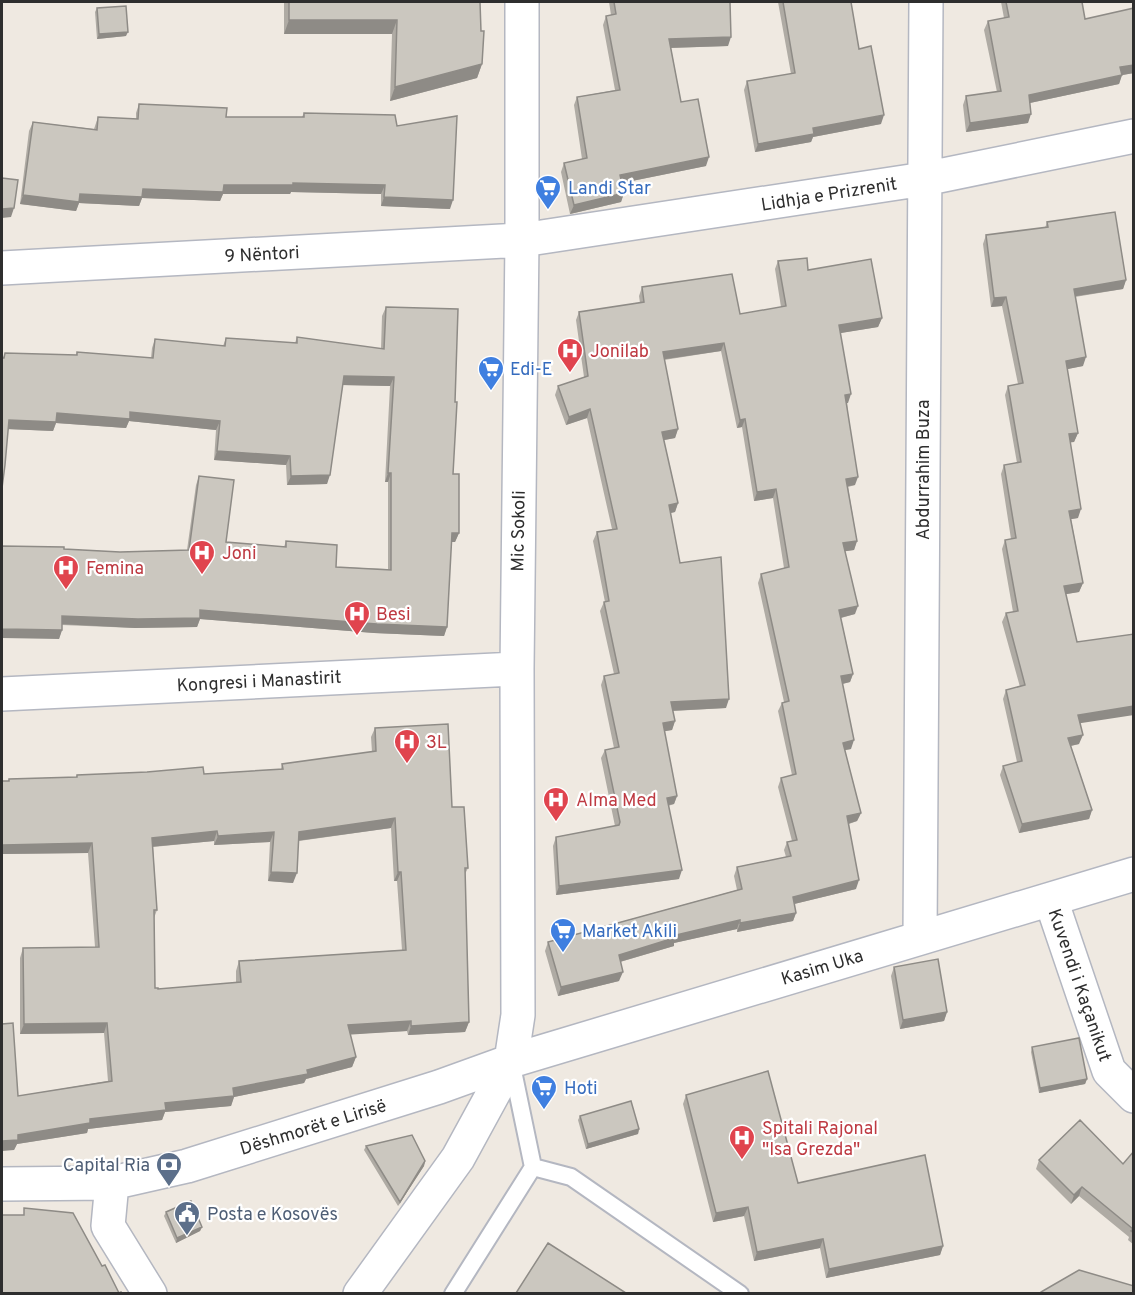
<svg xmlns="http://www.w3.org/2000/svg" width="1135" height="1295" font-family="Overpass,sans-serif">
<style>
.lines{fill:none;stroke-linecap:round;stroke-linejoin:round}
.service-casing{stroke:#b4b7c1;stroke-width:20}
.minor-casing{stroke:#b4b7c1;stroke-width:36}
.service{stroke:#fff;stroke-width:16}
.minor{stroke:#fff;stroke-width:33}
.wall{fill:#afaba4;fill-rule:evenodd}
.shaded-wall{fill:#8e8b86}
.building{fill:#cbc7bf;stroke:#8e8b86;stroke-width:1.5;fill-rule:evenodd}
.labels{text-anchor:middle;stroke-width:4.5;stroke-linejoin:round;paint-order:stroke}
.shop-label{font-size:18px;fill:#366cbe;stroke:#fff;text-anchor:start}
.street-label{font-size:18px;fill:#2e2e2e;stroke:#fff}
.health-label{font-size:18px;fill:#be3a42;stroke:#fff;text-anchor:start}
.service-label{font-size:18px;fill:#4e5e75;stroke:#fff;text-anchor:end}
</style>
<rect width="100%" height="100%" fill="#efe9e1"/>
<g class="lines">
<defs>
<path id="service" d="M512,1066l21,101 38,10 169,117
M453,1294l80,-127"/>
<path id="minor" d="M2,268l520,-28 402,-61 210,-43
M2,694l515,-25
M1051,900l58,171 25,25
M920,938l6,-936
M112,1183l-4,43 42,68
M2,1184l110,-1 75,-17 252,-79 72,-26 623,-187
M360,1294l98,-136 53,-97 7,-46 -1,-346 5,-429v-238"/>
</defs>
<!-- service casing -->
<use href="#service" class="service-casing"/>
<!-- minor casing -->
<use href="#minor" class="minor-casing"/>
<!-- service -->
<use href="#service" class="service"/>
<!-- minor -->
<use href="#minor" class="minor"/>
</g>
<!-- wall -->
<path class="wall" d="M284,2h196l2,62 -5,14 -87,23 2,-67h-108z
M609,2h121l-2,44 -57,2 10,54 25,64 -84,17 2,10 -3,9 -51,12 -9,-42 3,-9 18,-4 -8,-54 3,-8 38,-7 -12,-65 3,-9 5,-1z
M778,2h73l8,47 22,75 -68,13 -2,5 -56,10 -11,-62 3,-9 44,-7z
M1001,2h81l3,17 48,-10 -1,-7h2v71l-12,2 -3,9 -89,19 -2,20 -62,9 -3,-27 3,-9 31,-4 -13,-62 4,-9 16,-3z
M97,8l29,28 -29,3 -2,-27z
M139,104l87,13h76l2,-4 93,13 53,83 -69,-3v-12l-90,-2 -1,2h-67l-3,7 -78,-3 -3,8 -60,-3 -3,8 -56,-7 9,-73 4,-9 61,7 4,-12 38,2v-6z
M1047,222l79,58 -3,9 -48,8 8,69 -16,3 11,64 -4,9h-4l8,76 -7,1 12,64 -4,9 -13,2 14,129 -1,21 -8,2 21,64 -3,9 -70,14 -19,-58 3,-9 14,-4 -14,-63 3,-9 14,-3 -18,-65 4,-9 7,-1 -11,-63 3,-9 6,-1 -10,-65 3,-9 13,-2 -12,-68 3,-9 10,-2 -16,-78 -11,1 -8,-63 3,-9 59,-7z
M778,261l30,9 74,48 -4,9 -38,6 8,70h-1l8,82 -7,2 9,54 -3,9 -9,1 10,63 -14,4 12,56 -3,8 -8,2 9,65 -6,1 16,63 -4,8 -8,3 7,65 -62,15 2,9 -3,8 -56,11v-3l-63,14v3l-54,16 -1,19 -61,15 -13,-45 3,-9 189,-52 -3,-14 3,-9 49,-10 -2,-7 3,-8 5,-1 -14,-54 3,-9 11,-3 -14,-64 4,-8 2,-1 -26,-119 3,-9 23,-6 -11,-70 -19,3 -12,-74 -5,1 -16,-77 -57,9 14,69 -3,9 -11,2 14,63 -3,9 -5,1 10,50 46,145 -53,3 2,10 -3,9 -8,1 13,65 -3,8 -6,2 11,73 -123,16 -3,-49 3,-9 59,-11 -14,-68 4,-8 9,-2 -13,-63 3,-9 10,-2 -14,-63 4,-9h1l-12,-61 4,-9 15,-3 -25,-111 -21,7 -11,-30 3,-9 26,-9 -8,-57 3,-8 61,-9 -1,-7 3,-9 98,27 41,-7 -6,-38z
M386,307l67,167 6,59 -4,9h-4l-4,85 -3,9 -70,-3 -174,-14 -3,8 -62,1 -73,-3v5l-3,9 5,-90 56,3 67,-2 9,-65 3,-9 27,66 58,5 2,-6 50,26 52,2v-87h-3l5,-96 -47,-1 -16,99 -40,1 -1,-20 -72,-5 2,-30 -87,-9 -3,7 -70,-5 -3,8 -44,-2 -6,-71 2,-5 71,2 1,-3 74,6 1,-10 3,-9 68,7 3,-8 69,5 2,-6 84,12 1,-33z
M375,728l77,79 16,61 -3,6 4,148 -4,10 -57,3 -1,-4 -57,3 6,23 -4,10 -46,12 -2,4 -70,14 -3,9 -66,6 -3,8 -74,9 -1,4 -70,11 -3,6 4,-54 90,-15 -4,-48 -84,1v-76l3,-10 72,-1 -7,-94 -86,1v-73h6l1,-2 67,-2 1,-2 127,-1 77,-5 1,-5 90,-12 -1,-15zM391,828l3,53h3l5,69 -163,11 -3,10v12l-78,6 -3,-1 -1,-70 3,-8 -4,-63 61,-6v4l56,-3 -2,39 25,2 6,-42z
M894,967l53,45 -3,9 -44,8 -9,-53z
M1032,1047l55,32 -2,5 -46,9 -8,-41z
M686,1095l112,88 145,63 -3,9 -114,23 -6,-30 -66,13 -10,-45 -31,6 -30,-118z
M580,1116l59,13 -1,5 -52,15 -8,-29z
M366,1146l59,15 -1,5 -26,40 -34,-56z
M1134,1151v94l-6,-5 1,-3 -50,-41 -8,8 -35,-35 3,-9 84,4z
M166,1212l36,15 -2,4 -24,12 -12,-27z"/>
<!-- shaded-wall -->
<path class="shaded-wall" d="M289,20h108l-5,14h-108z
M128,32l-2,4 -29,3 2,-5z
M731,37l-3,9 -62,2 3,-9z
M482,64l-5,14 -87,23 5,-14z
M1134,65v8l-17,3 3,-9z
M1122,75l-3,9 -94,20 4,-9z
M1031,114l-3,9 -62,9 4,-9z
M884,115l-3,9 -68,13 -2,5 -56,10 3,-8 55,-16z
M709,157l-3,9 -89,18 3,-9z
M293,183l92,2 -4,9 -90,-2 -1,2h-67l-3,7 -78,-3 -3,8 -60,-3 -3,8 -56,-7 3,-9 57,-1 63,-5 81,-4z
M624,193l-3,9 -51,12 4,-9z
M384,197l69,3 -3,9 -69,-3z
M14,208l-3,9 -9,1v-9z
M1126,280l-3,9 -53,8 4,-8z
M1006,297l-4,9 -11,1 3,-9z
M882,318l-4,9 -43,7 4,-9z
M724,343l-3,8 -62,9 4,-8z
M1086,357l-3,9 -20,4 3,-9z
M344,376l50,1 -4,9 -49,-1z
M851,394l-3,9 -6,1 3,-9z
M590,409l-3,9 -21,7 3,-8z
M130,412l90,9 -4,9 -87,-9 -3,7 -70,-5 -3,8 -47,-2 3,-9 48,-7z
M745,419l-3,8 -5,1 3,-8z
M678,429l-3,9 -16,3 3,-9z
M1078,433l-4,9 -8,1 3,-9z
M217,451l73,5 -4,9 -72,-5z
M388,473h3l-3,9h-3z
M330,475l-3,9 -40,1 4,-9z
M858,477l-3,8 -12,2 3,-8z
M776,489l-3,9 -19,3 3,-9z
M678,503l-3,9 -9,2 3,-9z
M1081,509l-3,9 -12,2 3,-9z
M452,533h7l-4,9h-6z
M857,541l-3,9 -14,2 3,-9z
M1083,583l-4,9 -18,3 3,-9z
M858,606l-3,8 -19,5 3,-9z
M200,610l247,17 -3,9 -70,-3 -174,-14 -3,8 -62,1 -76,-4 3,-8z
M2,629l60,1 -3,9 -57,-1z
M853,674l-3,8 -12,3 3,-9z
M729,699l-3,9 -58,3 3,-9z
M1134,706v9l-59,9 3,-9z
M675,721l-3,9 -12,2 3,-9z
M1083,735l-4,9 -14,3 3,-9z
M854,740l-3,9 -11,2 3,-8z
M677,796l-3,8 -11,2 4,-8z
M1092,810l-3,9 -70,14 3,-9z
M861,813l-4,8 -13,4 3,-9z
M395,818l-4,10 -95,13 3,-9z
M217,831l-3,10 -65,6 3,-9z
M274,832l-4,10 -56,3 4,-9z
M92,843l-4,10 -86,1v-9z
M682,870l-3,9 -123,16 3,-9z
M271,872l26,1 -4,10 -25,-2z
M398,872h3l-4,9h-3z
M859,880l-3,9 -66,16 3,-8z
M796,913l-3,8 -56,11 3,-9z
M740,920l-3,9 -63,14v3l-58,17 3,-8 57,-20z
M623,972l-4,9 -61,15 3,-9z
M947,1012l-3,9 -44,8 3,-9z
M411,1021l-4,10 -63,4 4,-10z
M469,1022l-4,10 -57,3 3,-9z
M107,1023l-3,10 -84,1 4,-10z
M356,1057l-4,10 -46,12 -2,4 -70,14 -3,9 -66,6 -3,8 -74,9 -1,4 -70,11 -3,6 -12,1v-10l16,-6 215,-47z
M1087,1079l-2,5 -46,9 1,-5z
M639,1129l-1,5 -52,15 2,-5z
M425,1161l-1,5 -26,40 2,-4z
M1082,1187l-3,9 -8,8 3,-9z
M748,1207l-4,9 -31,6 3,-9z
M202,1227l-2,4 -24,12 1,-5z
M823,1239l-3,9 -66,13 3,-9z
M943,1246l-3,9 -114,23 3,-9z"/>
<!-- building -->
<path class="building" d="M289,2h191l1,29h3l-2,33 -87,23 2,-67h-108z
M614,2h116l1,35 -62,2 12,63 17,-3 11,58 -89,18 4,18 -50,12 -10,-42 23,-5 -10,-61 43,-7 -14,-74 10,-2z
M783,2h68l8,47 12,-3 13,69 -71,13 1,6 -56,10 -11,-63 48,-8z
M1006,2h76l3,17 49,-11v57l-14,2 2,8 -93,20 2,19 -61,9 -4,-27 35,-5 -13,-70 21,-4z
M126,6l2,26 -29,2 -2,-26z
M139,104l88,4 -1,9h78v-4l91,2 2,11 60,-10 -4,84 -69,-3 1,-12 -92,-2v2h-69l-1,7 -80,-3 -1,8 -62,-3 -1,8 -56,-7 10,-73 64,8 1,-13 40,2z
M2,178l16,2 -4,28 -12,1z
M1115,212l11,68 -52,9 12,68 -20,4 12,72 -9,1 12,75 -12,2 14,72 -19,3 13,56 57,-8v72l-56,9 5,20 -15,3 24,72 -70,14 -19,-58 19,-5 -16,-71 19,-5 -19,-72 12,-2 -13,-71 11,-2 -12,-73 17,-3 -13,-76 15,-3 -17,-86 -12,1 -8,-63 62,-8 -1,-5z
M807,258l1,12 63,-11 11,59 -43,7 12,69 -6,1 13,82 -12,2 11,62 -14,2 15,63 -19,4 14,64 -12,2 13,64 -11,3 18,70 -14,3 12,64 -66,17 3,16 -56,10v-3l-64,15 1,2 -58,18 4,17 -62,15 -13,-45 194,-53 -5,-22 54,-11 -4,-14 10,-2 -16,-62 15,-4 -14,-71 7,-2 -28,-127 28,-7 -13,-78 -19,3 -12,-73 -5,1 -16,-77 -61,9 15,77 -16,3 16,71 -9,2 11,58 41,-6 8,142 -58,3 4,19 -12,2 14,73 -10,2 15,72 -123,16 -3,-49 63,-12 1,-3 -15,-72 14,-3 -15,-71 15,-3 -15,-71 5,-1 -12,-69 20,-3 -27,-120 -21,8 -11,-31 30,-10 -9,-64 65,-10 -2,-15 90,-13 8,40 46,-8 -8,-45z
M386,307l72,2 -3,93h2l-4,72h6v59h-7l-5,94 -70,-3 -177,-14v8l-62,1 -76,-3v14l-60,-1v-83l62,1v2l56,3 69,-2 10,-74 35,4 -8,62 60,5v-6l51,4 -1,22 55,3v-97h-3l6,-96 -50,-1 -14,99 -39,1 -1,-20 -73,-5 3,-30 -90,-9v7l-73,-6 -1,9 -47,-2 -4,45 -3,23v-130h2l1,-5 72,2v-3l76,6 2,-19 70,7 1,-8 71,5v-6l87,12z
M448,724l4,83h12l4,61h-3l4,154 -58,4v-5l-63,4 8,32 -49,13 1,4 -75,14 1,8 -69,7 1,7 -76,9v4l-72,12v5l-16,1v-117l11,-1 5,73 94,-15 -5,-58 -83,1 -1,-76 76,-1 -7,-104 -90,2v-64h7v-2l68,-2v-2l70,-3 56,-5 1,7 79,-5 -1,-5 94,-13 -1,-23zM395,818l3,54h3l5,78 -167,11 2,21 -83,7v-1h-3l-1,-78h3l-5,-72 65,-7 1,5 56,-4 -3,40 26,1 2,-41z
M938,959l9,53 -44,8 -9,-53z
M1079,1038l8,41 -47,9 -8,-41z
M768,1071l30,112 127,-28 18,91 -114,23 -6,-30 -66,13 -9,-45 -32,6 -30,-118z
M631,1101l8,28 -51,15 -8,-28z
M1080,1120l43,44 11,-13v82l-3,-2 2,-2 -51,-42 -8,8 -35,-35z
M412,1135l13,26 -25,41 -34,-56z
M191,1201l11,26 -25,11 -11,-26z
M24,1208l49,5 29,53 3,-1 14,28 2,-1 1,1h-120v-78h22z
M548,1243l78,50h-110z
M1079,1270l55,16v7h-93v-1z"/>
<!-- icons -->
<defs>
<symbol id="supermarket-pin" viewBox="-11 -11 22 30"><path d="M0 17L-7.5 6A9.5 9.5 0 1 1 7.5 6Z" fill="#3f7fe0" stroke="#fff"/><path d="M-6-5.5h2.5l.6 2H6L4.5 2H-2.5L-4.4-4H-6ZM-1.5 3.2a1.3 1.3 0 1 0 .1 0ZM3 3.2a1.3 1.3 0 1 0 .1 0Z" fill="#fff"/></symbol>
<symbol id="hospital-pin" viewBox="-11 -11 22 30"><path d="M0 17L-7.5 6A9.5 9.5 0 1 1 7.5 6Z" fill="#e0444e" stroke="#fff"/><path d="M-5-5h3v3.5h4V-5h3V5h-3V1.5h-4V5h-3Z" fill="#fff"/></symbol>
<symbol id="bank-pin" viewBox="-11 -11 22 30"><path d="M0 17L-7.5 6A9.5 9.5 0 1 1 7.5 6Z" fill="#5c6f8a" stroke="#fff"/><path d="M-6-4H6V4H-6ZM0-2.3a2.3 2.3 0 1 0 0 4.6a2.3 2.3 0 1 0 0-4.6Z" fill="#fff"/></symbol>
<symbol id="civic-pin" viewBox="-11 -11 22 30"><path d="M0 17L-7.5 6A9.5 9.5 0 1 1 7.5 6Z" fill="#5c6f8a" stroke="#fff"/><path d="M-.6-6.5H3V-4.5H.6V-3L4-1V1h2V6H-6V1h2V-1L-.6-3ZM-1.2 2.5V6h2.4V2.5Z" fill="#fff"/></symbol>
</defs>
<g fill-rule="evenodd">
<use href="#supermarket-pin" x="533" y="173" width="30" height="40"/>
<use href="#hospital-pin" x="555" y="336" width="30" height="40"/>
<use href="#supermarket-pin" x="476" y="354" width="30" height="40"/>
<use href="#hospital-pin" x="187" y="538" width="30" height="40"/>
<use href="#hospital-pin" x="51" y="553" width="30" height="40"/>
<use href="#hospital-pin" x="342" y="599" width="30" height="40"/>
<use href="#hospital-pin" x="392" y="727" width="30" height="40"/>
<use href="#hospital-pin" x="541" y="785" width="30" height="40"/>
<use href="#supermarket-pin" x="548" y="916" width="30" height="40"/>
<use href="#supermarket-pin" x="529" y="1073" width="30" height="40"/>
<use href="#hospital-pin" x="727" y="1123" width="30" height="40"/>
<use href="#bank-pin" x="154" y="1150" width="30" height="40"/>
<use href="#civic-pin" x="172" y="1199" width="30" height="40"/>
</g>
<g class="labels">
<!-- shop labels -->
<g class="shop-label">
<text x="568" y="194">Landi Star</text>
<text x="510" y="375">Edi-E</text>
<text x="582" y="937">Market Akili</text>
<text x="564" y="1094">Hoti</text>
</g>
<!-- street labels -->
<g class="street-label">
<text transform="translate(829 194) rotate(-9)" y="6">Lidhja e Prizrenit</text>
<text transform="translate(262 254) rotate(-3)" y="6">9 Nëntori</text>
<text transform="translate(923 470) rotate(-90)" y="6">Abdurrahim Buza</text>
<text transform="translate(518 531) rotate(-89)" y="6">Mic Sokoli</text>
<text transform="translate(259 681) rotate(-3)" y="6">Kongresi i Manastirit</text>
<text transform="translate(822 967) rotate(-17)" y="6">Kasim Uka</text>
<text transform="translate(1080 985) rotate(71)" y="6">Kuvendi i Kaçanikut</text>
<text transform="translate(313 1127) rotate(-17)" y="6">Dëshmorët e Lirisë</text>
</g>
<!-- health labels -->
<g class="health-label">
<text x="590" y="357">Jonilab</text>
<text x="222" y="559">Joni</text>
<text x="86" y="574">Femina</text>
<text x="376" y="620">Besi</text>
<text x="426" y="748">3L</text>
<text x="576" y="806">Alma Med</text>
<text x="762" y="1134">Spitali Rajonal<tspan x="762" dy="21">"Isa Grezda"</tspan></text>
</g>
<!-- service labels -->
<g class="service-label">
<text x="150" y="1171">Capital Ria</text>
<text x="207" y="1220" text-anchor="start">Posta e Kosovës</text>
</g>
</g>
<!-- border -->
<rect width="1135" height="1295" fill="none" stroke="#2e2e2e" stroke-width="6"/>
</svg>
